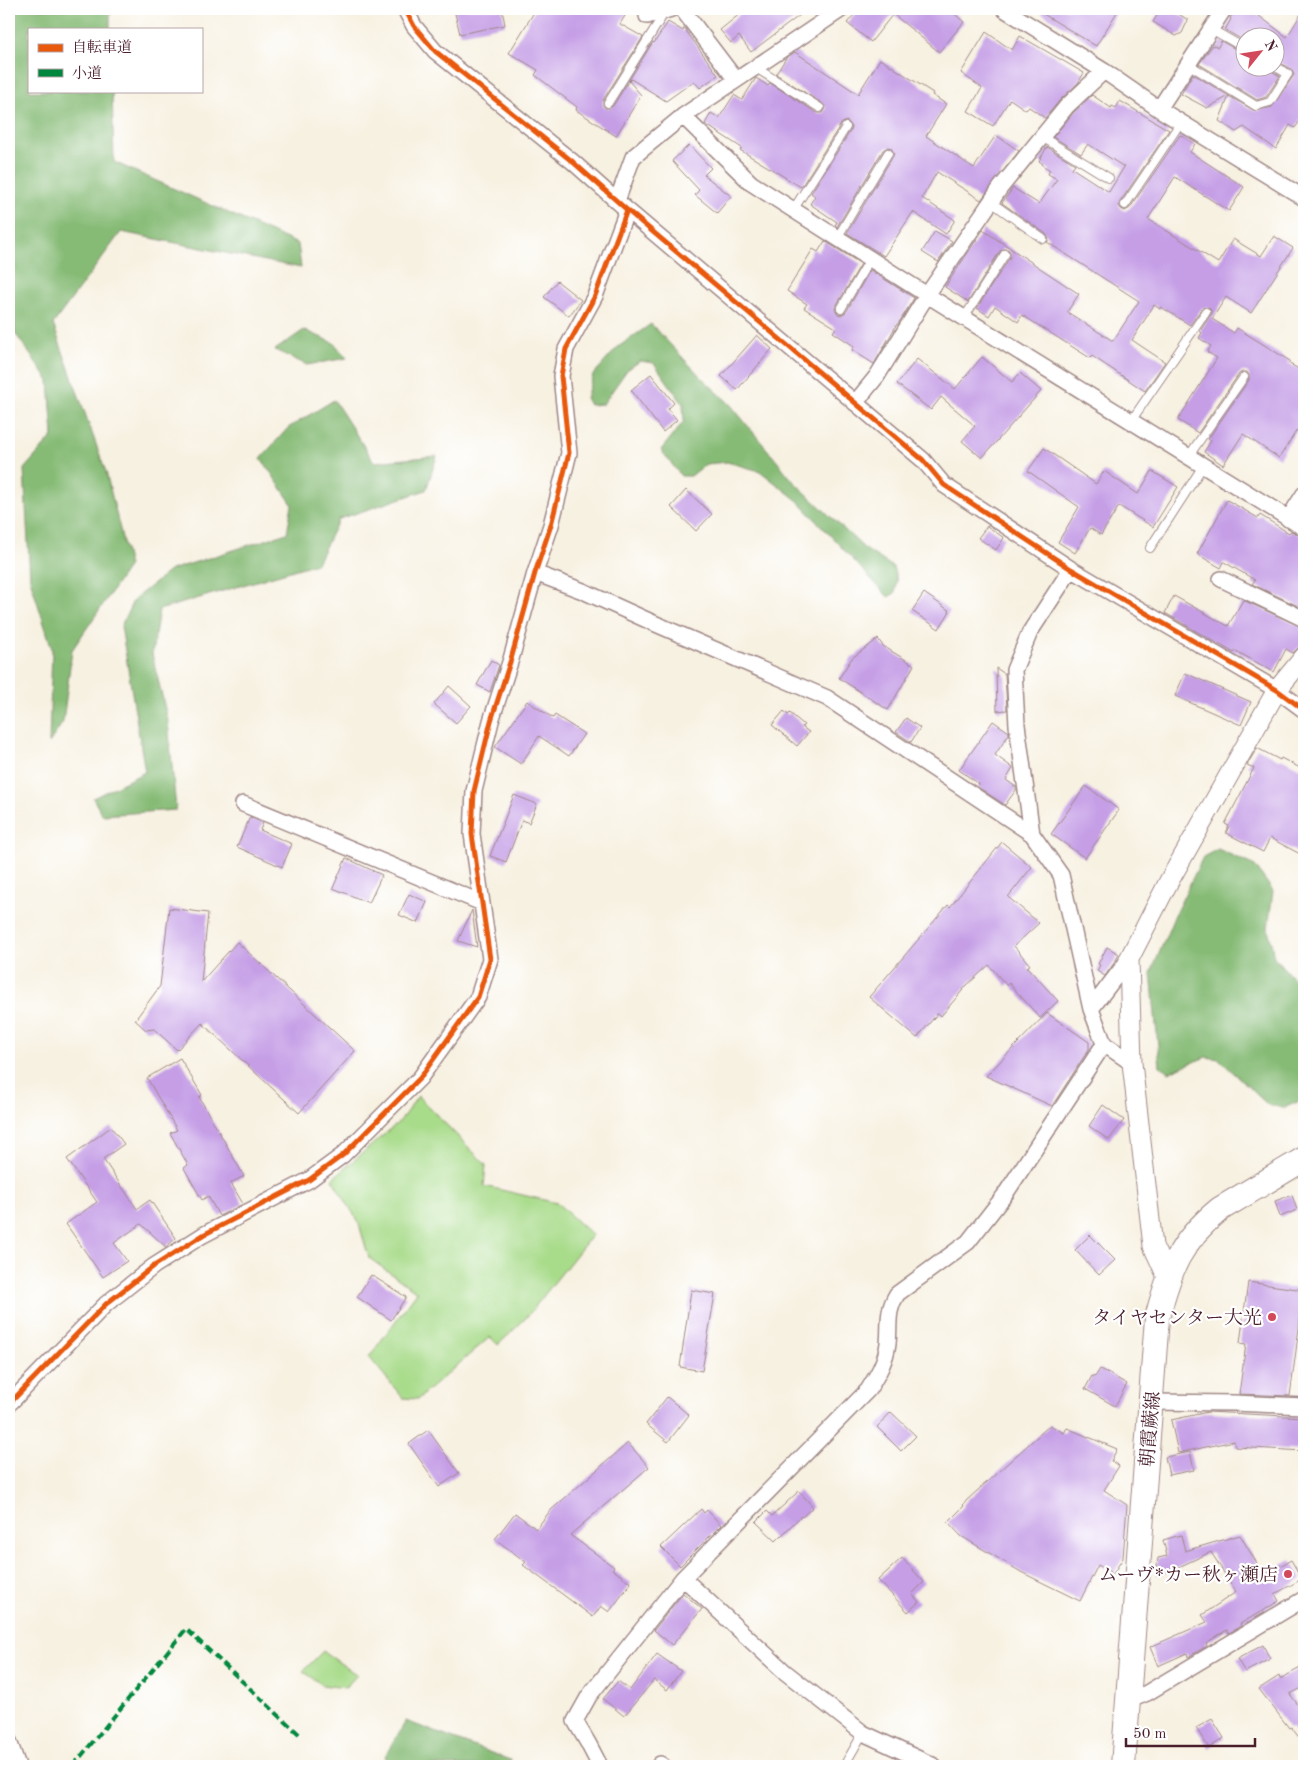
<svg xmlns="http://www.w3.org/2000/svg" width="1313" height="1775" font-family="'Old Standard TT','Noto Serif JP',serif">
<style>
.green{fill:#a8db8a;stroke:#797d5a}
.forest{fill:#86bb76;stroke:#686d50}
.building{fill:#c59ee6}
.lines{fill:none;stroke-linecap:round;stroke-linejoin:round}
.service-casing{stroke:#a08886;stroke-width:10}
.minor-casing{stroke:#a08886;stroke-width:18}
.tertiary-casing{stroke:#a08886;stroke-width:21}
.primary-casing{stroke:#a08886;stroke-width:26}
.service{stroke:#fff;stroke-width:8}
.minor{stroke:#fff;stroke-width:15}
.tertiary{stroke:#fff;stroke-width:19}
.primary{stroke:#fff;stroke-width:24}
.quiet{stroke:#00873e;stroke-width:4;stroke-dasharray:8 4;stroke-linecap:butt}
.cycleway-casing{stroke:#fff;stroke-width:8}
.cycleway{stroke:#e8590c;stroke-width:5}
.poi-dot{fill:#d1495b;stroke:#fff;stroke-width:2}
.labels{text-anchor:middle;stroke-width:4.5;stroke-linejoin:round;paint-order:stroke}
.poi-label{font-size:19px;fill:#4a1f2b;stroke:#fff;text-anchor:end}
.street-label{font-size:19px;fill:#4a1f2b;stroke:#fff}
</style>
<rect width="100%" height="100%" fill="#fff"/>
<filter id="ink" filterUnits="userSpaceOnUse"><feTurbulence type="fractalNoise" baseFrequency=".02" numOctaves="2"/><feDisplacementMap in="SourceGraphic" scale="10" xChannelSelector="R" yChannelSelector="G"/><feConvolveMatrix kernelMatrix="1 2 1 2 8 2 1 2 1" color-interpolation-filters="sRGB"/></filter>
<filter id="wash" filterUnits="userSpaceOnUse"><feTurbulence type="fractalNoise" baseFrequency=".0096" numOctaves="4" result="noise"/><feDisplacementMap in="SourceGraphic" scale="20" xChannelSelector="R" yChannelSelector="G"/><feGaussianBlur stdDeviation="1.12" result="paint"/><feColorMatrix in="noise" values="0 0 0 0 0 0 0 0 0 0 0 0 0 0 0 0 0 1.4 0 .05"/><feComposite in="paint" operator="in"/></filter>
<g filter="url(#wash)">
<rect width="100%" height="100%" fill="#f7f1e1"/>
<!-- green -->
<path class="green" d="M418,1096l68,69 -2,21 73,17 35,32 -66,83 -28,27 -8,-8 -72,62 -15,-1 -34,-41 48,-65 -48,-34 -11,-37 -26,-42 68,-58z
M323,1651l34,24 -12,13 -23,-3 -19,-14z"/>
<!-- forest -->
<path class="forest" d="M9,9l101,1v19h-81v62h83l2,71 184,82 3,24 -180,-36 -68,92 53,148 23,94 -57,84 -9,72 -14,21 3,-94 -22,-70 -6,-110 29,-33 -4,-55 -34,-48 -6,-65z
M651,324l50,53 29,27 64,78 71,67 28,18 4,14 -2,12 -7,4 -90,-96 -38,-30 -33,-9 -21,2 -15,12h-10l-20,-26 23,-29 -1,-17 -29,-41 -14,-2 -13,9 -24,34 -13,1 -4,-7 7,-23 25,-28z
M304,330l30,13 13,15 -40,7 -32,-15z
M334,400l40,62 63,-6 -11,34 -87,29 -22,44 -158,47 -7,44 16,67 8,89 -74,5 -9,-17 52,-26 -24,-146 13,-27 37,-29 116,-37 5,-29 -31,-46 27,-30z
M1218,849l37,17 18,25 -5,37 6,29 30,34v108l-20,9 -16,-3 -49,-46 -13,-2 -37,15 -9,-6 -9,-93 25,-61 27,-55z
M406,1721l104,39 1,6h-122l-4,-10z"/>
<g id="blocks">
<!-- building -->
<path class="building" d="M454,9h48l3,16 -45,9z
M536,9h93l-9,15 23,13 -40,63v5l2,3h5l3,-2 40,-64 1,1 14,-21 15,9 1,-3 34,47 -18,13 -6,-7 -28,20 -35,-22 -2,2 12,14 -25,41 -40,-26 1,-3 -42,-32 3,-5 -29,-17z
M746,9h62l-57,43 -12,-16 -8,7 -11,-13z
M859,9h90l15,13 -25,30 -46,-38 -22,28 -24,-19z
M1035,9h84l-23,37z
M1161,9h10l17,11 -6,13 -6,3 -23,-14z
M1237,9h13l37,28 17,-28v106l-9,13 -5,-3 -14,24 -32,-22 -8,5 -17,-11 10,-25 26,15 17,-4 22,-32 -3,-6 -15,-8v-23h-30v4l-21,-12 6,-11 -1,-1z
M986,32l26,18 8,-14 64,37 -6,10 -18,17 -15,18 -16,-11 -3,3 -16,-11 -17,27 -25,-15 14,-23 -21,-15z
M1221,41l25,14v13h24l3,4 7,4 -14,21 -9,3 -58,-36 14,-19 5,2z
M795,52l63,42 22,-35 53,34 -1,2 14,9 -20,32 48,32 22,-33 23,16 -38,49 -44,-28 -15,26 33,22 -9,14 -33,-22 -29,44 -37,-23 46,-77 1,-3 -3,-5 -3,-1 -5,3 -46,77 -2,-2 2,-3 -27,-18 5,-8 -4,-3 40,-63 1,-3 -3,-4 -3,-2 -5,3 -40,63 -61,-37 2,-2 -37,-24 6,-11 8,5 15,-23 8,5 14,-22 12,8 2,-3 47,30h6l3,-5 -3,-4 -47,-30 10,-16z
M1193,74l36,22 -22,12 -26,-14z
M1092,95l19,13 1,-2 4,2 4,-7 49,29 -49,72 -1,3 2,4 4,2 5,-3 50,-73 15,9 -5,8 54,35 -15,24 -54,-34 -27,42 70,44 15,-24 28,17 13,-20 19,12 -42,65 -25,-16 -14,22 22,14 3,-5 53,33 -2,2 16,9v63l-7,-5 -18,28 -36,-24 -20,31 -19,-13 7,-11 -3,-2 41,-59v-5l-2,-3h-5l-3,2 -41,59 -20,-13 39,-62 -10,-6 4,-6 -12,-8 3,-5 -2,-2 12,-18 -3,-6 -7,1 -12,17 -29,-18 -1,2 -6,-4 -22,35 33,22 -20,29 -53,-35 -2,2 -68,-43 -4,7 -23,-16 -6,10 -12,-8 33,-51v-5l-2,-3h-5l-3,2 -32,51 -23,-15 38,-57 96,64 -12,18 46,29 26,-40 -92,-59 2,-3 -3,-5 -44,-31 11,-15 26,16 18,-25 -9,-5 2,-4 -8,-5 1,-1 -4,-3 8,-14 28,17 -3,4 37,24 15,-25 -36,-23 -7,10 -28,-17 21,-25z
M689,145l22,23 -7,7 27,21 -14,17 -22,-18 4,-5 -27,-29z
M935,231l17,10 -14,21 -16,-10z
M825,241l36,23 -25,42 -1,3 3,5 3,1 5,-3 24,-42 44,28 -16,26h-1l-23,40 -22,-14 2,-4 -21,-14 3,-4 -32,-20 3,-4 -20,-13 26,-42 5,3z
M557,281l24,19 -12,16 -25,-19z
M757,335l15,14 -35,41 -16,-14z
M982,357l30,25 8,-9 21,18 -59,67 -20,-17 13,-15 -34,-29 -10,13 -34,-26 20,-25 38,30z
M651,374l23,29 -6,6 9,11 -14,12 -32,-42z
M1044,448l52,36 8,-13 34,23 14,-23 26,16 -25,40 -34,-21 -18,29 -11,-7 -15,25 -17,-11 21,-35 -51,-36z
M686,490l26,24 -16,17 -25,-24z
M1227,500l31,18 2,-3 29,18 2,-2 13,6v72l-52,-25 3,-4 -31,-18 -3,6 -24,-14z
M987,526l17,12 -8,12 -18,-12z
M924,593l26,18 -11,18 -27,-18z
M1174,596l54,30 15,-26 61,28v9l-5,10 -6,6 -7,-4 -12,23 -38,-21 -2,2 -69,-40z
M878,639l5,7 31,19 -26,45 -49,-32 13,-20z
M491,660l8,5 -9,27 -13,-7z
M996,668l9,6 2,36 -10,1z
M1185,673l66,29 -10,23 -66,-29z
M449,686l22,20 -15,17 -22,-19z
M527,701l26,17 2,-3 29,19 -15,22 -30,-20 -18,28 -26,-17z
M784,711l4,4 2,-2 14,12 -2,2 7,5 -12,14 -25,-21z
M906,718l14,10 -9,14 -15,-10z
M993,721l16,11v2l-14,21 18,13 -7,12 10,7v3l-11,15 -27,-18 1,-3 -20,-14z
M1257,748l23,12 1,-2 23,12v86l-34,-18 -7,14 -37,-19 3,-7 -4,-2 29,-56 -7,-3z
M1086,786l33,24 -34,48 -34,-24z
M514,795l23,9 -8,19 -7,-3 -16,42 -16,-6z
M250,817l13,6 -3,7 32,14 -10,23 -45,-20z
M1002,842l30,25 -24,30 31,26 -25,23 16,19 -3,2 31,34 -18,17 -31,-35 -2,3 -18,-21 -22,20 -26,31 -3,-3 -21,25 -48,-41 79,-92 2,2z
M346,858l36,17 -13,28 -36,-15z
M409,894l18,8 -9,21 -19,-8z
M169,908l39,5 -7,69 36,-40 118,109 -56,62 -97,-90 -25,27 -23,-21 -8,1 -11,-10 25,-34z
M472,910l5,37 -19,-6z
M1107,947l12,7 -3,6 -11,16 -8,-5 3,-6 -2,-1z
M1047,1013l42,29v7l-37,57 -66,-30z
M180,1058l22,37 -3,2 45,79 -13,7 12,21 -24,12 -11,-20 -6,4 -18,-32 4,-3 -18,-32 7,-3 -30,-52z
M1103,1105l21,15 -15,20 -20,-14z
M111,1127l13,17 -21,15 34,50 13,-9 26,38 -10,9 -25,-23 -27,19 13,18 -24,16 -37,-53 31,-22 -30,-43z
M1292,1195l5,15 -17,7 -5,-16z
M1090,1235l25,25 -16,15 -24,-25z
M371,1275l35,22 -15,23 -34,-23z
M1248,1282l56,8 -14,106 -51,-2 7,-50 -6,-1z
M691,1290l24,4 -13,77 -22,-4z
M1100,1369l27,15 -12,22 -30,-17 7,-13 3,1z
M667,1397l22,18 -21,27 -22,-18z
M891,1412l25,24 -15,15 -24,-24z
M1208,1412l96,5v34l-69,-4 -1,-6 -56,12 -7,-33z
M1050,1425l14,8 3,-5 50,21 -6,12 8,5 -15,24 23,15 -4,53 -10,16 -15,-9 -18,36 -59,-29 -60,-36 -13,-14 16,-16 -1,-1 4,-5z
M428,1430l31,43 -20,14 -30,-43z
M628,1443l21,24 -79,68 44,32 -2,2 19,14 -22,29 -8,-6 -8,11 -70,-52 3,-3 -31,-23 20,-26 21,16 14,-18z
M1190,1452l4,18 -25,5 -4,-18z
M799,1491l14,16 -11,10 -1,-1 -25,25 -20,-19 11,-11 5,5z
M701,1509l3,4 3,-3 14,15 -41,41 -19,-19z
M1181,1535l4,16 55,-16 24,40 27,-15 11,19 -27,15 4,7 -39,23 1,2 -12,7 -2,-3 -21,13 1,3 -19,11 -1,-4 -29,13 -8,-19 57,-25 -5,-7 34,-23 -25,-40 -41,19 -14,4 2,-17 9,-2 -4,-16z
M902,1558l22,24 -12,12 7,8 -11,10 -30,-32z
M683,1593l19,16 -30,36 -18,-15z
M1263,1645l7,14 -25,13 -8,-13z
M657,1654l24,17 -14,19 -13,-10 -30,36 -21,-17 15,-18 12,9z
M1304,1666v21l-14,7 14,19v31l-13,-17 -2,1 -30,-39 20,-13 1,3z
M1212,1719l12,19 -15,10 -13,-20z"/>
</g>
</g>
<g filter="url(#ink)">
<use href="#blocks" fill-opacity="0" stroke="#a08886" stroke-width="1"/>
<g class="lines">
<defs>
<path id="service" d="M1211,29l35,20
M1188,64l68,42 14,-4 18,-28 -12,-7
M756,68l64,40
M608,103l57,-91
M1042,137l67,41
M991,202l52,37
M1125,205l56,-83
M793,210l53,-83
M837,238l51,-85
M841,309l29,-50
M964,318l41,-64
M1131,421l75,-109
M1188,457l56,-80
M1150,548l53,-82
M844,1766l19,-33"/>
<path id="minor" d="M405,9l9,17 21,25 138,111 54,48 296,250 21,25 127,84 206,121 27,20
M646,9l1,7 24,-7
M682,9l54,71
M1004,9l100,62 55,38 145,89
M1159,109l65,-100
M683,116l68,67 176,112 377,233
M617,201l16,-44 50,-41 159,-107
M855,403l22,-27 50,-81 74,-108 66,-81 37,-35
M1288,519l16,-25
M535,573l48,18 66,30 178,77 205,136 29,41 30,134 38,-50
M1221,579l83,40
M243,804l239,99
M1032,834l-15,-109 -3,-55 16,-38 41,-63
M1091,1009l13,35
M1152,1402l82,1 70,3
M9,1404l97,-100 48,-38 49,-31 106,-55 34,-25 77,-77 58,-81 12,-38 -18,-125 2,-43 17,-70 20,-62 24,-86 16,-48 18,-72 -8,-77 5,-27 29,-53 32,-86
M683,1578l102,94 78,61 71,33
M1128,1701l19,-8 157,-94
M9,1741l9,25
M600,1766l-12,-23 -13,-22 14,-25 94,-118 185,-188c9,-14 18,-29 20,-47 2,-19 -2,-31 9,-49l71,-52 36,-46 100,-152 28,19
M659,1766l1,-2 3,2"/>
<path id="tertiary" d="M1168,1279l-15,-33 -21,-183 -3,-104 39,-76 109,-193 27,-33"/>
<path id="primary" d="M1123,1766l34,-448c13,-49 22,-76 63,-109l84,-50"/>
</defs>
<!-- service casing -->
<use href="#service" class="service-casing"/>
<!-- minor casing -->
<use href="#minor" class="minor-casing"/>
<!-- tertiary casing -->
<use href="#tertiary" class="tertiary-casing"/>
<!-- primary casing -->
<use href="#primary" class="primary-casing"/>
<!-- service -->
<use href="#service" class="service"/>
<!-- minor -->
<use href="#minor" class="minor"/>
<!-- tertiary -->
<use href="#tertiary" class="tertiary"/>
<!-- primary -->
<use href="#primary" class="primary"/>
<!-- quiet -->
<path class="quiet" d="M73,1766l113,-137 114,106"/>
<defs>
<path id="cycleway" d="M405,9l9,17 21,25 138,111 54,48 296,250 21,25 127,84 206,121 27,20
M9,1404l97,-100 48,-38 49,-31 106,-55 34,-25 77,-77 58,-81 12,-38 -18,-125 2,-43 17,-70 20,-62 24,-86 16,-48 18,-72 -8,-77 5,-27 29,-53 32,-86"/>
</defs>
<!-- cycleway casing -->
<use href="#cycleway" class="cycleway-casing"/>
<!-- cycleway -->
<use href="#cycleway" class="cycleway"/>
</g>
</g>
<!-- markers -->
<g class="poi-dot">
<circle cx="1272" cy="1317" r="5"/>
<circle cx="1288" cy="1574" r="5"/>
</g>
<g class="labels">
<!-- poi labels -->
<g class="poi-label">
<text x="1262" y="1324">タイヤセンター大光</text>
<text x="1278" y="1581">ムーヴ*カー秋ヶ瀬店</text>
</g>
<!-- street labels -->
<g class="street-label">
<text transform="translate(1149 1429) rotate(-85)" y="7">朝霞蕨線</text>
</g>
</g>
<!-- margin -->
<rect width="1313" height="1775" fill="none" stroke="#fff" stroke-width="30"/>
<!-- legend -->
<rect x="28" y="28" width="175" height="65" fill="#ffffff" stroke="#b7a5aa"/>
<rect x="38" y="44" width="25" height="8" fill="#e8590c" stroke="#b7a5aa"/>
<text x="72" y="52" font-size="15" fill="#4a1f2b">自転車道</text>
<rect x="38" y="69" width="25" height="8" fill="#00873e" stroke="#b7a5aa"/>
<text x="72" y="78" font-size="15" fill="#4a1f2b">小道</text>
<!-- north arrow -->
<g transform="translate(1260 52) rotate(60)"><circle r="24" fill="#ffffff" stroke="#b7a5aa"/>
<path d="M0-4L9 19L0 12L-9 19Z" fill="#d1495b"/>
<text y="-8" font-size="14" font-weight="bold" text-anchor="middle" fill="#4a1f2b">N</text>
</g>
<!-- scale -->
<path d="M1126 1738v8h129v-8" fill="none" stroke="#4a1f2b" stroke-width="2.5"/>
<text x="1133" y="1738" font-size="15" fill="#4a1f2b" stroke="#ffffff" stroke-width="4" paint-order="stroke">50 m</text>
</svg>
